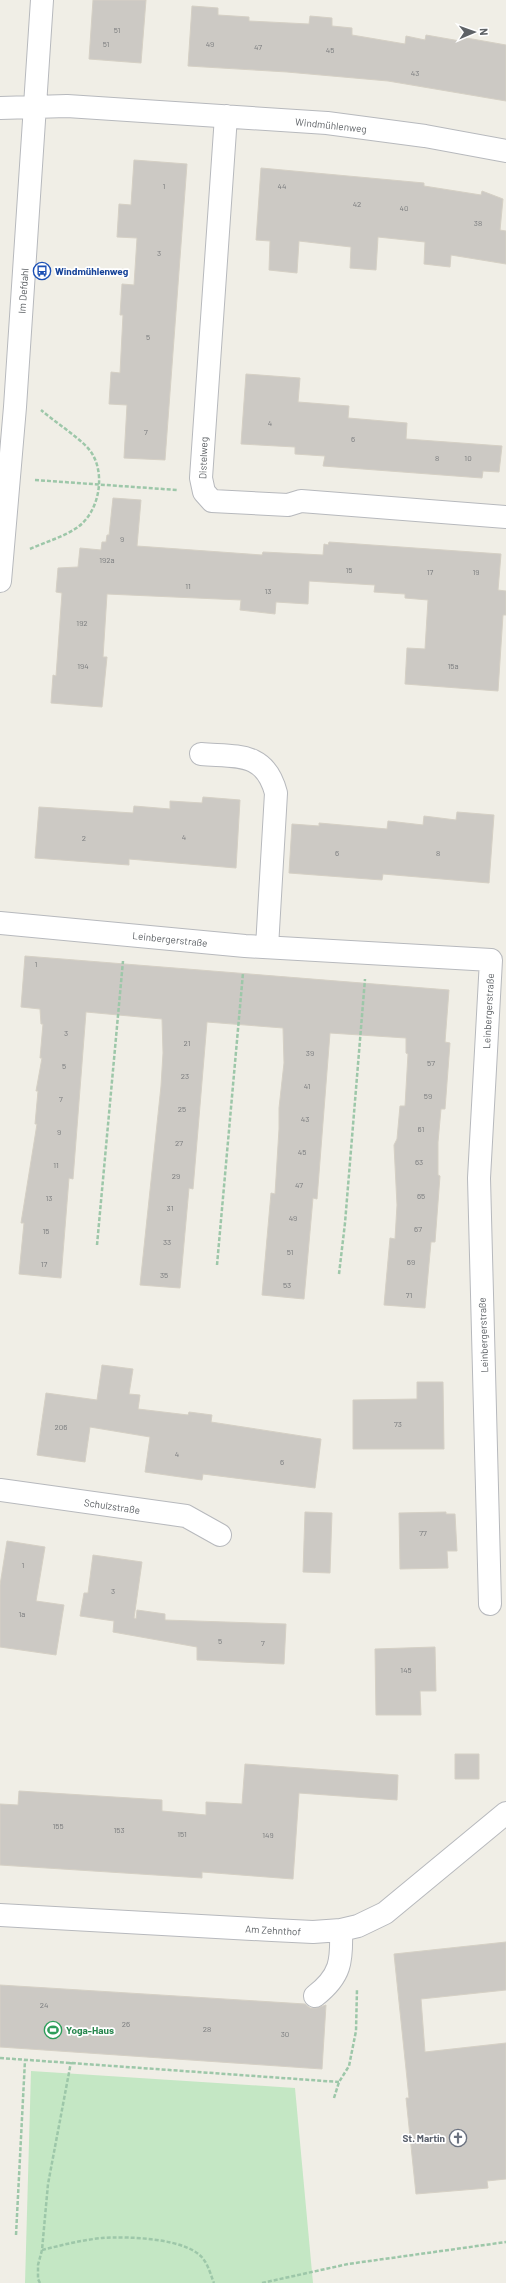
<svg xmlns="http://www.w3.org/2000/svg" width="506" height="2283" font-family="Barlow,sans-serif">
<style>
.green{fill:#c4e7c4}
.building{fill:#ccc9c4;stroke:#d5d0c5}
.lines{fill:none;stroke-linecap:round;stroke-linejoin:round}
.minor-casing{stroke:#b7b9bd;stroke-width:24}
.path{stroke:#9dc7a9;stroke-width:2.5;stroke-dasharray:4 2;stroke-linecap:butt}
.minor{stroke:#fff;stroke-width:22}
.labels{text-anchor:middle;stroke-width:3.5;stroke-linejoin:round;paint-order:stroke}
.number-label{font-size:8px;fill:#7a7c7e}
.street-label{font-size:10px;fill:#5e6266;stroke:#fff}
.transit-label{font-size:10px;font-weight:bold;fill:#164399;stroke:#fff;text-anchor:start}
.leisure-label{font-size:10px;font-weight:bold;fill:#27864d;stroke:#fff;text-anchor:start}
.worship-label{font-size:10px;font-weight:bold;fill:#5b616d;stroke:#fff;text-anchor:end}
</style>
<rect width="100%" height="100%" fill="#f0eee6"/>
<!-- green -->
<path class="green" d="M31,2071l264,17 18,195h-288z"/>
<!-- building -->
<path class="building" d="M93,0h53l-5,63 -52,-4z
M192,6l26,2v7l31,2v4l60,3 1,-8 22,2v8l20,2v7l53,9 1,-8 19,4 1,-5 34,6 1,-4 45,8v56l-118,-20 -101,-9 -99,-6z
M134,160l53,4 -22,296 -41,-2 3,-53 -18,-1 2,-32 9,1 3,-58h-3l2,-31 12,1 3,-47 -20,-1 2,-33 12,1z
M261,168l163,15v3l57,9 1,-4 21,8 -3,31 6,1v33l-55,-9 -1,12 -26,-3 1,-22 -47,-5 -2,33 -26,-2 1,-21 -52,-6 -2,32 -28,-3 1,-29 -14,-1z
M246,374l54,4 -2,24 51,4 -1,12 59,5 -1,16 96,7 -3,26 -16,-1 -1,7 -159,-12 2,-10 -30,-2v-7l-54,-3z
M113,498l28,2 -4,46 125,9 1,-3 60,3 1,-11 4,1 1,-3 172,12 -3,36 8,1v24h-3l-5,76 -93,-7 2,-36 18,1 3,-49 -23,-2v-4l-31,-2 1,-7 -66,-4 -1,23 -32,-2 -1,12 -35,-4 1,-10 -134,-6 -4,63h4l-5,50 -51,-4 2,-28 3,1 6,-83 -6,-1 2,-24 20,-1 2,-19 21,2 1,-8h4l1,-7h2z
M203,797l37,3 -4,68 -107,-9v6l-94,-7 4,-51 94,6 1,-7 36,3v-8l32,2z
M457,812l37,3 -5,68 -106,-9 -1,6 -93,-7 3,-49 27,2v-3l68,6 1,-8 35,4 1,-9 32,4z
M25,956l424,34 -4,52 5,1 -5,66h-4l-3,33v33l2,1 -5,66h-4l-6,66 -41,-3 6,-67 5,1 2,-34 -3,-60 3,-6 3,-33h5l3,-52 -2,-1v-15l-76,-5 -13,166 -4,-1 -9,101 -42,-4 9,-102 4,1 4,-65v-21l5,-45 -1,-35 -76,-6 -14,167 -4,-1 -9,100 -40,-3 21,-199 2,-33 -1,-34 -76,-7 -13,167 -4,-1 -8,100 -42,-4 5,-51h-3l16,-99h-2l3,-33h-2l6,-33h-2l3,-34h-2l-1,-15 -19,-2z
M102,1365l31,4 -4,25 11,1 -2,14 50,6 1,-3 23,3 -1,7 110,17 -6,49 -112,-14 -1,6 -57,-8 5,-35 -60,-10 -5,35 -48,-7 9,-62 51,7z
M417,1382h26l1,67h-91v-49l64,-1z
M305,1512l27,1 -2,60 -27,-1z
M446,1512v2h9l2,37h-10l1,17 -48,1 -1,-56z
M7,1541l38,6 -9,54 28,4 -8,50 -56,-8v-62z
M93,1555l49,7 -8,56 2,1 1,-9 28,4v6l121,4 -2,40 -87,-4v-13l-84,-15 1,-11 -34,-5 4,-23h4z
M435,1647l1,44h-16l1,24h-45l-1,-66z
M455,1754h24v25h-24z
M245,1764l153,11 -1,25 -98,-7 -6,86 -91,-7v6l-202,-13v-61l18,1 1,-14 143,9v11l44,4v-13l36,2z
M506,1942v48l-85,9 4,53 81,-9v136l-19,2 1,7 -72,6 -10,-96h3l-15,-144z
M0,1985l305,19 5,4h7l9,-3 -4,64 -322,-22z"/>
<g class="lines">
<defs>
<path id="minor" d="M0,108l67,-2 260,17 98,13 81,15
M226,116l-25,362 3,14 8,9 76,4 13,-4 205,16
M0,581l15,-174 27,-407
M201,754c36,3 64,-3 75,39l-9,154
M0,923l245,23 246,14 -12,218 11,426
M0,1490l186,26 34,19
M0,1915l272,15 41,2 28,-2 17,-4 27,-13 121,-100
M315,1996c26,-20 27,-35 26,-66"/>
</defs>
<!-- minor casing -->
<use href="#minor" class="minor-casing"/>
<!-- path -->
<path class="path" d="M35,480l142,10
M30,549c15,-7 34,-12 48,-22 23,-17 29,-59 9,-80 -14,-14 -31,-24 -46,-37
M97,1245l26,-284
M217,1265l26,-292
M339,1274l6,-51 20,-244
M0,2058l339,24
M334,2098l5,-16 10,-16 7,-35 1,-42
M16,2235l9,-175
M42,2250c20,-5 40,-10 60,-12 25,-2 88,0 102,22 5,7 7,16 10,23
M40,2283l-2,-4v-14l4,-15 6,-66 23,-122
M262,2283l86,-19 158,-22"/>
<!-- minor -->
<use href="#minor" class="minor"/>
</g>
<!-- icons -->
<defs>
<symbol id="bus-ring" viewBox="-11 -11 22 22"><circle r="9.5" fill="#fff" stroke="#1a4fb4" stroke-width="1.5"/><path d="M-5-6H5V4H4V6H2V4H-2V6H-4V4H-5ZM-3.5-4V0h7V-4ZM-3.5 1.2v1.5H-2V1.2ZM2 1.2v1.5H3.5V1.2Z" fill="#1a4fb4"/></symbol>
<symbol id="stadium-ring" viewBox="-11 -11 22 22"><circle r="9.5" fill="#fff" stroke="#2e9e5b" stroke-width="1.5"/><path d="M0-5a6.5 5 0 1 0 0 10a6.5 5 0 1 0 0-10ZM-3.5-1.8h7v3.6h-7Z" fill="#2e9e5b"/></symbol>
<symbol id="church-ring" viewBox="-11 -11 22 22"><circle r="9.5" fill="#fff" stroke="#6b7280" stroke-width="1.5"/><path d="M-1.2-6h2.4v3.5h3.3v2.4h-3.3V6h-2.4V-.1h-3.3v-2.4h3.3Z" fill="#6b7280"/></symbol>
</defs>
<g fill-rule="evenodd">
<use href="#bus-ring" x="32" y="261" width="20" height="20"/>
<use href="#stadium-ring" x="43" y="2020" width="20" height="20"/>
<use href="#church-ring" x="448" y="2128" width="20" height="20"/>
</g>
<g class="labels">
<!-- number labels -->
<g class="number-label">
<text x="117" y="33">51</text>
<text x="106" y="47">51</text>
<text x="210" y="47">49</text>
<text x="258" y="50">47</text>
<text x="330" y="53">45</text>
<text x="415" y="76">43</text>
<text x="164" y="189">1</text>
<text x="282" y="189">44</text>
<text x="357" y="207">42</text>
<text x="404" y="211">40</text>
<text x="478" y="226">38</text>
<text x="159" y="256">3</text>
<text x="148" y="340">5</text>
<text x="270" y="426">4</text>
<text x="146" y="435">7</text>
<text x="353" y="442">6</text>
<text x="437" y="461">8</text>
<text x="468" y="461">10</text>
<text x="122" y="542">9</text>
<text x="107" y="563">192a</text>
<text x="349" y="573">15</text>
<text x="430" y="575">17</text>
<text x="476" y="575">19</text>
<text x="188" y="589">11</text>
<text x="268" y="594">13</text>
<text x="82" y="626">192</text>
<text x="83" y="669">194</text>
<text x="453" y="669">15a</text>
<text x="184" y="840">4</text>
<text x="84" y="841">2</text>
<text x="337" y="856">6</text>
<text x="438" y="856">8</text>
<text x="36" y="967">1</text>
<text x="66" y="1036">3</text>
<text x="187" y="1046">21</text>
<text x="310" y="1056">39</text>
<text x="431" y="1066">57</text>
<text x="64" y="1069">5</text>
<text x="185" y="1079">23</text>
<text x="307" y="1089">41</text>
<text x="428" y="1099">59</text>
<text x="61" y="1102">7</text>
<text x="182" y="1112">25</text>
<text x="305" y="1122">43</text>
<text x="421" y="1132">61</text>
<text x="59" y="1135">9</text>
<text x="179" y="1146">27</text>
<text x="302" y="1155">45</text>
<text x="419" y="1165">63</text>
<text x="56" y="1168">11</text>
<text x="176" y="1179">29</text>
<text x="299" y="1188">47</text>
<text x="421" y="1199">65</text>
<text x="49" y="1201">13</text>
<text x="170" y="1211">31</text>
<text x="293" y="1221">49</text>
<text x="418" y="1232">67</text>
<text x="46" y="1234">15</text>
<text x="167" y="1245">33</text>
<text x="290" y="1255">51</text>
<text x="411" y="1265">69</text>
<text x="44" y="1267">17</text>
<text x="164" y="1278">35</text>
<text x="287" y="1288">53</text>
<text x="409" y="1298">71</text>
<text x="398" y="1427">73</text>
<text x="61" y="1430">206</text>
<text x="177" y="1457">4</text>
<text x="282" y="1465">6</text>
<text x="423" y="1536">77</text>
<text x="23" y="1568">1</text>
<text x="113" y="1594">3</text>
<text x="22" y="1617">1a</text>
<text x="220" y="1644">5</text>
<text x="263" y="1646">7</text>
<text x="406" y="1673">145</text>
<text x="58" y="1829">155</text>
<text x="119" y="1833">153</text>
<text x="182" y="1837">151</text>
<text x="268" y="1838">149</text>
<text x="44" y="2008">24</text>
<text x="126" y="2027">26</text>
<text x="207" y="2032">28</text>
<text x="285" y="2037">30</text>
</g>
<!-- street labels -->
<g class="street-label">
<text transform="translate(331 125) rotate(6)" y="4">Windmühlenweg</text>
<text transform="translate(23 291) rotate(-86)" y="4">Im Defdahl</text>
<text transform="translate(203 458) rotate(-88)" y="4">Distelweg</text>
<text transform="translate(170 939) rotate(6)" y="4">Leinbergerstraße</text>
<text transform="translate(488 1011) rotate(-87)" y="4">Leinbergerstraße</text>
<text transform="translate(483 1335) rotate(-92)" y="4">Leinbergerstraße</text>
<text transform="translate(112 1506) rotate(8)" y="4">Schulzstraße</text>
<text transform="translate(273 1930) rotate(3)" y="4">Am Zehnthof</text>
</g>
<!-- transit labels -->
<g class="transit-label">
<text x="55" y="275">Windmühlenweg</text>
</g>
<!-- leisure labels -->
<g class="leisure-label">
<text x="66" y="2034">Yoga-Haus</text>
</g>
<!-- worship labels -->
<g class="worship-label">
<text x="445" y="2142">St. Martin</text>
</g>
</g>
<!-- north arrow -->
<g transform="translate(474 32) rotate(88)" stroke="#ffffff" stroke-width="3" paint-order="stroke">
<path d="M0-3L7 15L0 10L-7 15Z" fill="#5e6266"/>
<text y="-6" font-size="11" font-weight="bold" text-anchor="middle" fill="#5e6266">N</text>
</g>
</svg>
